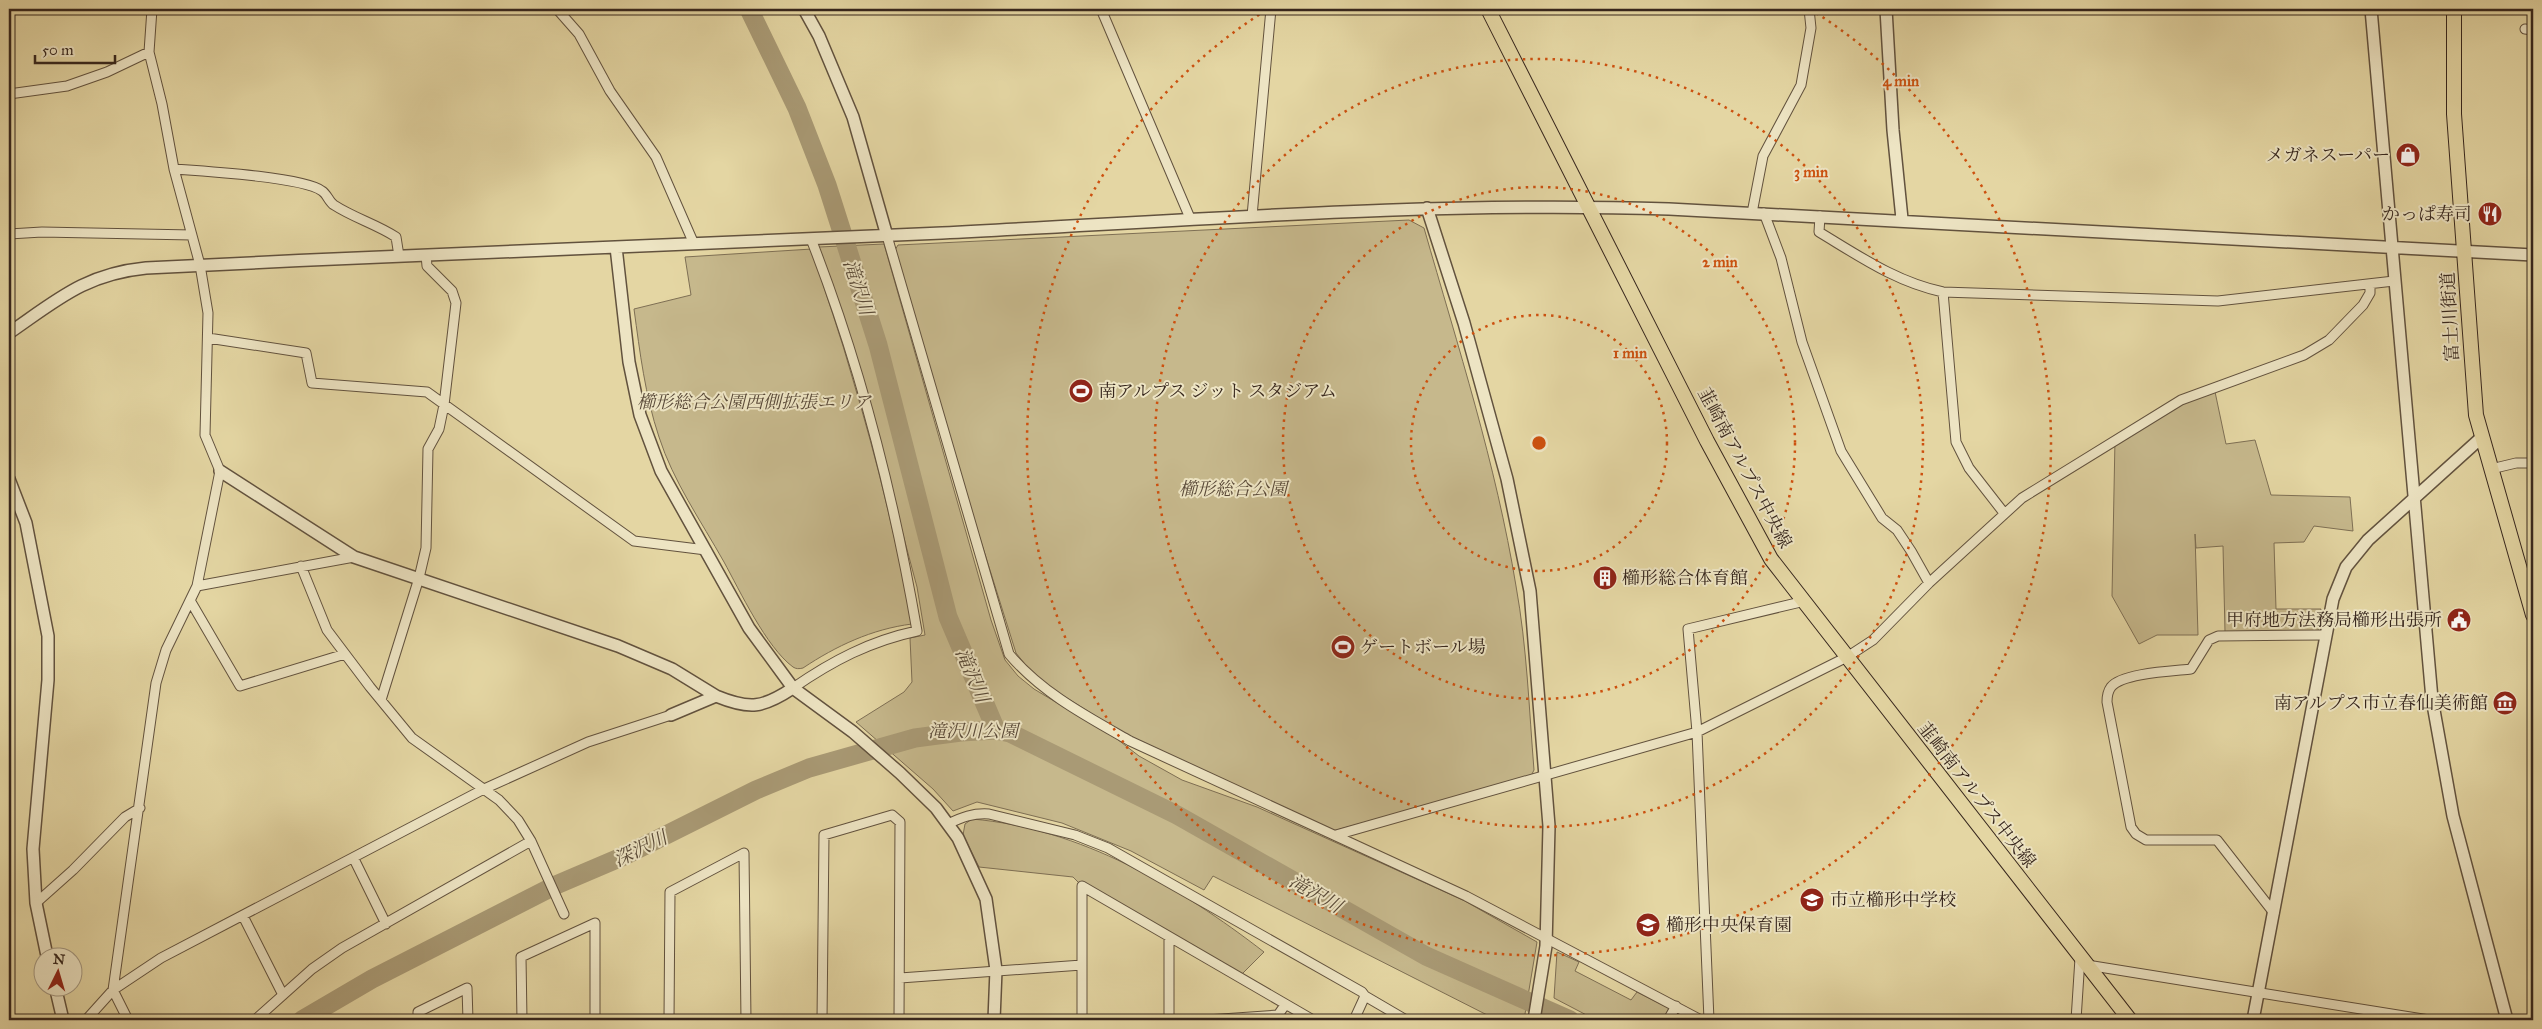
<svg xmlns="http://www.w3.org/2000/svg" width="2542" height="1029" font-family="'IM FELL Great Primer','Noto Serif JP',serif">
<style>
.green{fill:#c6b88c;stroke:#7e6f54}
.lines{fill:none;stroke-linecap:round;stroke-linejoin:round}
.river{stroke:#a99a75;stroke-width:19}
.minor-casing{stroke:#62523e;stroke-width:11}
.tertiary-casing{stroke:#62523e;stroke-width:14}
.primary-casing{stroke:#36261d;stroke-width:16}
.minor{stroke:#ede4c3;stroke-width:9}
.tertiary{stroke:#ede4c3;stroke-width:11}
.primary{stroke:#e4d6a3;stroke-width:14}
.ring{fill:none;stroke:#cd510f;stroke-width:2.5;stroke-dasharray:2.5 5}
.labels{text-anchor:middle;stroke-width:4;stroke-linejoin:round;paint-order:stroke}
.poi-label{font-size:18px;fill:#36261d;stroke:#ede4c3;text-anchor:start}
.street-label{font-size:18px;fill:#36261d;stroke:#ede4c3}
.park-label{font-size:18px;font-style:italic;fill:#5a4a39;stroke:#ede4c3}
.water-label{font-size:19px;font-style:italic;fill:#584937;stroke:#ede4c3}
.centre{fill:#cd510f;stroke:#ede4c3;stroke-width:2.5}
.ring-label{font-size:15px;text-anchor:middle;font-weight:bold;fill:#cd510f;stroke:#ede4c3;stroke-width:4;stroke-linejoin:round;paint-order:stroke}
</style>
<rect width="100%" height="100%" fill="#e4d6a3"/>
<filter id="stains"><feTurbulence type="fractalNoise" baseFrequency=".004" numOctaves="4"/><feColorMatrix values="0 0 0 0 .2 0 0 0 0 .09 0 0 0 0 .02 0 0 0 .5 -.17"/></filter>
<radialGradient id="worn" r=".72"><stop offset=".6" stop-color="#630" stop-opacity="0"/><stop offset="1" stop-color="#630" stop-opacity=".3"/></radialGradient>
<!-- green -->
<path class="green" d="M1409,220l15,8c34,119 72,236 92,358 11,61 13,123 18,184l-3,6 -198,55 -146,-65 -71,-37 -79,-50 -21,-26 -64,-204 -57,-199 3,-5z
M884,244l107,376 14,40 13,16 16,13 83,50 22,17 43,24 75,27 206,93 74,42 -13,78h-27l-284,-144 -9,14 -73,-39 -69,-28 -85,-21 -24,9 -20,-22 -77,-67 48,-30 8,-10 -2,-44 15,-3 -8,-48 -57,-214 -41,-126z
M812,249c13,44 29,87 41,131 24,80 44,162 59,244 -40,5 -76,22 -109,44 -4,1 -7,1 -10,-1 -27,-20 -53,-76 -69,-105 -23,-41 -51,-81 -65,-125 -14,-42 -19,-84 -25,-128l57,-14 -6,-38z
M2214,387l12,57 29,-4 16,55 79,2 3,34 -39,-5 -10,16 -30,1 2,66h45l-3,22 -93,1 -2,-86 -27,2 -1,-14 3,101h-41l-18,9 -27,-48 3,-157z
M972,819c108,9 208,68 292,133l-24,24 -158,-90 -9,-9 -94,-10 -16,-32 2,-11z
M1557,952l22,10 -4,9 56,29 6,-8 32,16 -6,12h-67l-42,-22z"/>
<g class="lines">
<!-- river -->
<path class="river" d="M749,9l48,99 30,77 51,160 70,272 48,113
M302,1020l70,-41 184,-94 68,-29 132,-66 53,-22 106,-30 46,-6 35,-2 14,3 167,82 249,141 144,64"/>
<defs>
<path id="minor" d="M557,9l22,25 31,57 46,66 38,87
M1101,9l89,209
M2525,29l8,1
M9,94l58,-8 40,-14 42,-20
M174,169c28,2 130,8 148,22 5,3 7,11 12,14 20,13 42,19 62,32l3,19
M1752,213l11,-57 38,-71 10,-57 -2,-19
M1764,213l17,45 21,84 39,109 41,67 15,12 14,21 18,32
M1252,216l19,-207
M1820,216l-1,16c40,24 77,50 124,60l275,9 176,-20
M9,234l33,-2 150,3
M887,236l122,418c33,39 77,62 121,87l336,155 235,124
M1943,292l13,150 13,26 35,45
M208,338l98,15 6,30 115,9 207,149 72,9
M2491,469l25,-6h17
M301,566l26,64 43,57 42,51 87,62 19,20 13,21 33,73
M197,586l157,-29
M191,602l49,84 105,-32
M793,688c39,-27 77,-47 124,-57 -23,-133 -57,-267 -106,-392
M381,700l38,-122 7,-30 2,-99 11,-20 5,-24 12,-102 -4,-12 -25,-25 -1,-11
M948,824c14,-7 25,-11 41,-10l86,21 33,13 254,144 3,4 -11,24
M1336,835l361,-103 150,-75 26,-17 56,-57 93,-85 159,-98 123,-45 25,-15 34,-35 7,-12v-9
M354,859l32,65
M36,903l37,-33 52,-53 15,-9
M2274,913l-57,-73h-71l-10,-6 -5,-7 -24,-125c0,-5 1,-11 4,-15 11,-14 62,-16 80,-18l18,-29 9,-4 106,-1
M243,916l40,79
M2087,965l342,55
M900,978l182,-13
M1365,996l41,24
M86,1020l27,-30 48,-32 323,-169 104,-47 83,-27
M128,1020l-15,-30 43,-307 10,-33 31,-64 23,-115 -15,-36 3,-122 -8,-48 -26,-96 -12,-65 -13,-52 3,-43
M255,1020l57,-51 30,-21 189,-107
M418,1020v-8l49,-24 1,32
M522,1020l-1,-63 74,-34v97
M669,1020l1,-128 74,-39 2,167
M822,1020l2,-185 68,-20 8,7 -1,198
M1082,1020v-134l231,134
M1169,1020v-83
M1207,1020l71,-5 7,-10
M1668,1020l8,-14
M1709,1020l-12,-288 -9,-103 117,-28
M2076,1020l4,-62"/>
<path id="tertiary" d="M804,9l15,27 34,81 34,119
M1886,9l7,121 9,89
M2371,9l61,690 21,117 54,204
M1427,208l37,115 43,156 23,112 19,235 -3,120 -12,74
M616,247l13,115 11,53 21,56 88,157 44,60 60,44 47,41 36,35 22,30 28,61 10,71 -2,50
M9,333c48,-33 76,-59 137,-65 265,-14 530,-21 796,-35 242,-12 484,-32 727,-24l864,46
M220,471l134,86 264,89 54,23 44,27
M9,479l17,44 22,113v44l-15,169 3,54 11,53
M671,715l45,-19c34,14 47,12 77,-8
M55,986l8,34
M2253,1020l80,-421 13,-32 22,-27 114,-103"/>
<path id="primary" d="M1488,9l219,432 64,118 359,461
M2454,9v105l22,301 57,200"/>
</defs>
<!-- minor casing -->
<use href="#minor" class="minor-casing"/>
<!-- tertiary casing -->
<use href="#tertiary" class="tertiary-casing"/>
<!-- primary casing -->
<use href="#primary" class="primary-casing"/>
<!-- minor -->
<use href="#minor" class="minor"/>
<!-- tertiary -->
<use href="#tertiary" class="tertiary"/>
<!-- primary -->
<use href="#primary" class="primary"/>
</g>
<!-- distance rings -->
<g class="ring">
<circle cx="1539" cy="443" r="128"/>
<circle cx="1539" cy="443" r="256"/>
<circle cx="1539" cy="443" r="384"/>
<path d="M1810 9A512 512 0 1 1 1268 9"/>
</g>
<!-- icons -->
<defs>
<symbol id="shop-disc" viewBox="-11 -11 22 22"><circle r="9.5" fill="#8f2418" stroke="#ede4c3"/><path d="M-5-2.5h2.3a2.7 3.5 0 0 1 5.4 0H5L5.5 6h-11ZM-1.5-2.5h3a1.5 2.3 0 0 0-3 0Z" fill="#fff"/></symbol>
<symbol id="restaurant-disc" viewBox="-11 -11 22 22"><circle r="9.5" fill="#8f2418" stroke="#ede4c3"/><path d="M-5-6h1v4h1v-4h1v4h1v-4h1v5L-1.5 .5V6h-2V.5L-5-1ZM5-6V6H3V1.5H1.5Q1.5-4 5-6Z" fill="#fff"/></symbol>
<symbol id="stadium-disc" viewBox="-11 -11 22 22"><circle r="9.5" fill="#8f2418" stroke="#ede4c3"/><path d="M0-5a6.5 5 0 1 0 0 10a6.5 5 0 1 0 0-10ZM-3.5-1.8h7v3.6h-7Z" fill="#fff"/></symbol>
<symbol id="building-disc" viewBox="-11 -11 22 22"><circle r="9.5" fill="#8f2418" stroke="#ede4c3"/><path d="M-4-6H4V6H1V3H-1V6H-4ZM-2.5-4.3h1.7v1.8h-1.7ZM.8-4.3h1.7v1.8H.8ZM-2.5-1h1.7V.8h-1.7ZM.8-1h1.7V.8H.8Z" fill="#fff"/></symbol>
<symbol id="civic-disc" viewBox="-11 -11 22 22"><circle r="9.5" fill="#8f2418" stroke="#ede4c3"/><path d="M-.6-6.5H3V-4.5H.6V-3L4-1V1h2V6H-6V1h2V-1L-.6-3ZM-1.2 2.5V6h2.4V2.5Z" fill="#fff"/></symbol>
<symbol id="museum-disc" viewBox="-11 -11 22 22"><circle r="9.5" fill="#8f2418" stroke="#ede4c3"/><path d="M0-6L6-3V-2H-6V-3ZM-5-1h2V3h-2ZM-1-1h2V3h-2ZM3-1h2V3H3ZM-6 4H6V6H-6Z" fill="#fff"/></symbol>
<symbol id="school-disc" viewBox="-11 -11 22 22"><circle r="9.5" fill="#8f2418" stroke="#ede4c3"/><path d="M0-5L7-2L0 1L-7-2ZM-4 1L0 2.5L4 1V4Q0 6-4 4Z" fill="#fff"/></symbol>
</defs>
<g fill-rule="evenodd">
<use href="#shop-disc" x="2394" y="141" width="28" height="28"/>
<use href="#restaurant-disc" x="2476" y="200" width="28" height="28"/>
<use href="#stadium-disc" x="1067" y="377" width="28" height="28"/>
<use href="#building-disc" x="1591" y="564" width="28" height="28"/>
<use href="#civic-disc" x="2445" y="606" width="28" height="28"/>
<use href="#stadium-disc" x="1329" y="633" width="28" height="28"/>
<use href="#museum-disc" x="2491" y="689" width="28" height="28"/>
<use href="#school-disc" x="1798" y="886" width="28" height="28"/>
<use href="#school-disc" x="1634" y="911" width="28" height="28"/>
</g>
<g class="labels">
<!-- poi labels -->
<g class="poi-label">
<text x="2390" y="161" text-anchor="end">メガネスーパー</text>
<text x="2472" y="220" text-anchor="end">かっぱ寿司</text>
<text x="1098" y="397">南アルプス ジット スタジアム</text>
<text x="1622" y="584">櫛形総合体育館</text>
<text x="2442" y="626" text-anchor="end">甲府地方法務局櫛形出張所</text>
<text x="1360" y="653">ゲートボール場</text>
<text x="2488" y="709" text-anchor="end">南アルプス市立春仙美術館</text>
<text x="1830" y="906">市立櫛形中学校</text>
<text x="1666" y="931">櫛形中央保育園</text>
</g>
<!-- street labels -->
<g class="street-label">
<text transform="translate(2450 317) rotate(-93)" y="6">富士川街道</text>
<text transform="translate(1745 468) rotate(62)" y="6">韮崎南アルプス中央線</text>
<text transform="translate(1977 795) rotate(52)" y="6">韮崎南アルプス中央線</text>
</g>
<!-- park labels -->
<g class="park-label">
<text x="754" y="408">櫛形総合公園西側拡張エリア</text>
<text x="1233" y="495">櫛形総合公園</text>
<text x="973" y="737">滝沢川公園</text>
</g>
<!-- water labels -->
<g class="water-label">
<text transform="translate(859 287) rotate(72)" y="7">滝沢川</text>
<text transform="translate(973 675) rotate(67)" y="7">滝沢川</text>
<text transform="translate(640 848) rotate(-26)" y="7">深沢川</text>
<text transform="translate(1316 893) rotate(30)" y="7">滝沢川</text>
</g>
</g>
<circle cx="1539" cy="443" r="8" class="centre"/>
<g class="ring-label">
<text x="1901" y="86">4 min</text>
<text x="1811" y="177">3 min</text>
<text x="1720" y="267">2 min</text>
<text x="1630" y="358">1 min</text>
</g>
<!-- margin -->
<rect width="2542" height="1029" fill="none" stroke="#e4d6a3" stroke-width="30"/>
<rect x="10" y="10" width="2522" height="1009" fill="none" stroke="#36261d" stroke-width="2.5"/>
<rect x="15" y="15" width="2512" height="999" fill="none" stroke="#36261d"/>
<!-- north arrow -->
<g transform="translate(58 972) rotate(5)"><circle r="24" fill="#ede4c3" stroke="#a49881"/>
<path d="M0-4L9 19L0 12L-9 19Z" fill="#8f2418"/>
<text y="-8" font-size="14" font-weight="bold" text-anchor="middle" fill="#36261d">N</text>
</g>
<!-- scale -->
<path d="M35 55v8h80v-8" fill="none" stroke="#36261d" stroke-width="2.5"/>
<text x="42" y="55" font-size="15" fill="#36261d" stroke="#ede4c3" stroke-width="4" paint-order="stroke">50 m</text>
<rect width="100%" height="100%" filter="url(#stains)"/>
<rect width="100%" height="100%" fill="url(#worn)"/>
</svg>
